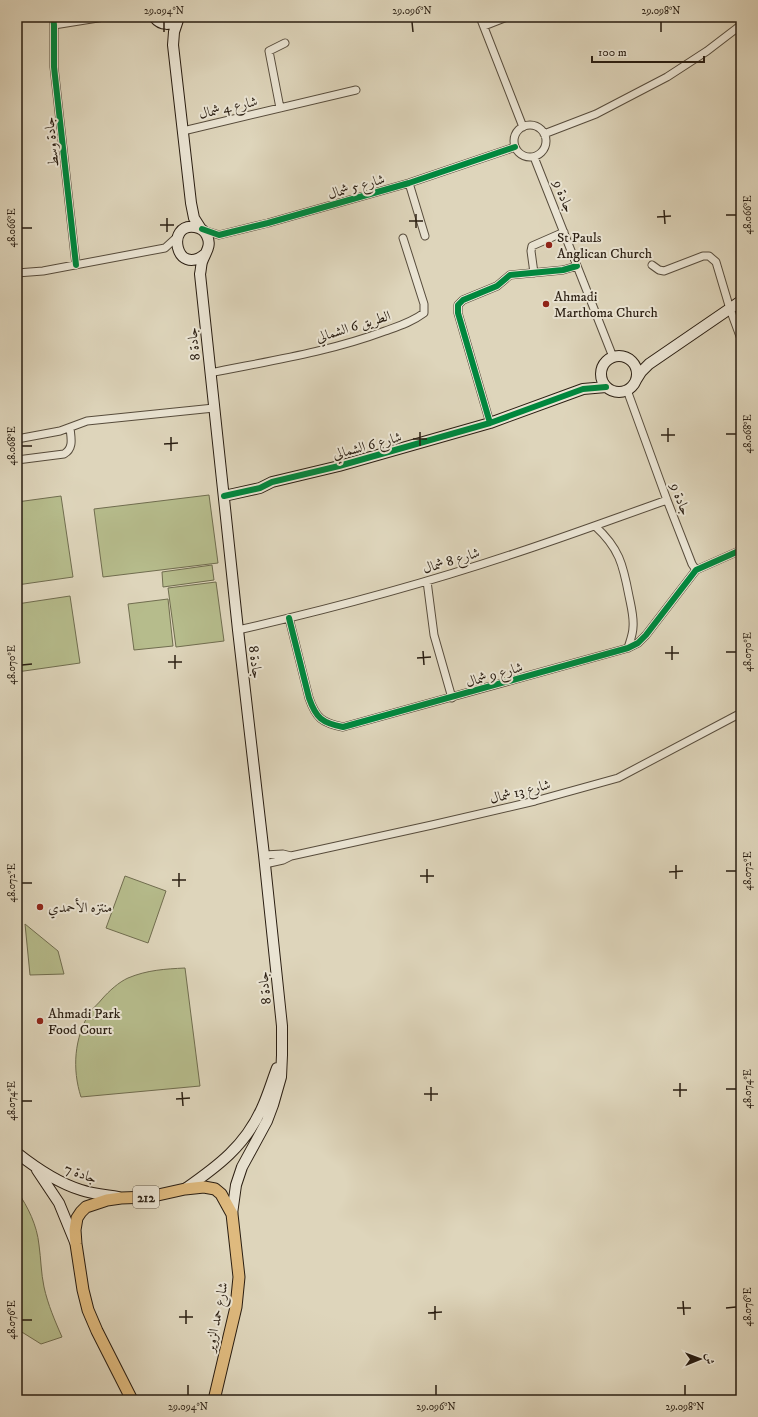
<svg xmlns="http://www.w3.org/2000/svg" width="758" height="1417" font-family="'IM FELL DW Pica',Amiri,serif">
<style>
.green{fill:#b6bc8c;stroke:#706d4f}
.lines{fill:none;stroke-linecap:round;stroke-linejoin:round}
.street-casing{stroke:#574c3c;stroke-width:9}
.secondary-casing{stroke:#2a1e12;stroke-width:12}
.primary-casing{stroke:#2a1e12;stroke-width:13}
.street{stroke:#eae4d3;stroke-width:7}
.secondary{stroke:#eae4d3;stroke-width:10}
.primary{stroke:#dfba7e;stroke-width:11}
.cycleway-casing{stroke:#eae4d3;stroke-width:8}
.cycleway{stroke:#00873e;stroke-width:6}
.ticks{fill:none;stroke:#2a1e12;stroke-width:1.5}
.poi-dot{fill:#8f2418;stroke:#eae4d3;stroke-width:1.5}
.labels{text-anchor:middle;stroke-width:4;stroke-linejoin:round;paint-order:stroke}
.shield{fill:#eae4d3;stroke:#64594c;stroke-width:1}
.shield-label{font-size:13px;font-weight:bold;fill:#2a1e12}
.street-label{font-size:14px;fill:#2a1e12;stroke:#eae4d3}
.poi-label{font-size:14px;fill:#2a1e12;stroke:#eae4d3;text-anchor:start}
.neatline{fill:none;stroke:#2a1e12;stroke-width:1.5}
.ticks-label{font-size:10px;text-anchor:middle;fill:#2a1e12}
</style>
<rect width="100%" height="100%" fill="#ded5bb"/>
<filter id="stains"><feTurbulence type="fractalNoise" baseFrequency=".005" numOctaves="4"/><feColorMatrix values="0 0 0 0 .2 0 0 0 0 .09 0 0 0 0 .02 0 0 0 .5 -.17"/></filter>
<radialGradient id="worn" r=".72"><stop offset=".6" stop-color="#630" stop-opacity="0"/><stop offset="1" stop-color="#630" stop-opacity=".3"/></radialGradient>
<!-- green -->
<path class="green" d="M209,495l9,68 -115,14 -9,-68z
M61,496l12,81 -56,8v-83z
M212,565l2,15 -51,7 -1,-15z
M216,582l8,59 -48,6 -8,-59z
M70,596l10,67 -63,9v-68z
M168,599l5,47 -39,4 -6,-46z
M125,876l41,15 -18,52 -42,-15z
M25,924l33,27 6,23 -34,1z
M185,968l15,118 -119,11c-9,-28 -7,-59 9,-85 4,-5 9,-9 12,-13 7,-8 17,-17 26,-21 19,-8 37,-9 57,-10z
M17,1191c11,16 20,34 22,54 2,14 2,28 5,42 4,18 11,34 18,50l-21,7 -24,-15z"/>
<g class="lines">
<defs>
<path id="street" d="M53,17l1,8v42l22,198
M480,17l43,110
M54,25l50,-8
M484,26l23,-9
M280,108l-11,-57 16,-8
M514 141a16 16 0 1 1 32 0a16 16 0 1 1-32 0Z
M183,131l173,-41
M544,134l52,-20 71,-37 40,-26 34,-26
M534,157l79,200
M409,183l16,53
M203,230l16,5 49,-12 141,-40 106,-36
M652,265l7,5 5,1 39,-15h6l7,6 14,47 11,30
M17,273l26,-2 122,-23 12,-11
M534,273l-3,-22 1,-5 32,-14
M210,373c59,-12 119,-21 175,-42 14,-5 27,-9 39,-18v-9l-21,-66
M627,390l40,110 25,64 4,6
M490,423l-32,-110v-8l5,-5 34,-14 13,-11 53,-5 14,-4
M17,439l43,-8 27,-10 127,-13
M17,460l47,-6c10,-6 7,-16 6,-26
M595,526c24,22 28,38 34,70 2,10 5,21 4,31 0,7 -3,14 -5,21
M427,581l7,54 18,63
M289,618l20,80c7,20 13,25 34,29l285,-79 10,-5 8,-8 50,-65 45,-20
M238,630c92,-21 185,-46 275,-76 52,-17 103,-36 154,-54
M264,855l19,-1 8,2
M265,864l18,-4 8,-4 141,-31 103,-24 83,-23 123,-65"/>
<path id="secondary" d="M154,17c7,9 17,9 25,1
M178,20l-4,12 -1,13 18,158 3,15 7,11
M205,254c-29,24 -40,-32 -10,-27 6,1 10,4 12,9 5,10 -2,17 -5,26 -1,3 -1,8 -2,12l38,356 26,225 18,171v29l-1,22 -8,28 -6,16 -25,46 -6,18 -4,29
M601 374a18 18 0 1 1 36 0a18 18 0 1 1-36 0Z
M636,380l5,-8 8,-8 92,-63
M224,496l36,-8 12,-6 67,-16 151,-43 93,-34 23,-2
M17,1153c19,15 41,30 64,37 12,4 25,5 37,7
M37,1170l22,33 16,39
M185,1189c33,-23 60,-43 77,-81 6,-13 10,-27 15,-40"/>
<path id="primary" d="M132,1400l-35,-69 -9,-21 -5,-20 -7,-46 -1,-14 2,-12 4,-6 5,-5 21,-7 14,-2 28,-1 36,-8 19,-2 11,2 6,5 11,20 7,63 -3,30 -22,93"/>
</defs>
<!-- street casing -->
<use href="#street" class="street-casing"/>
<!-- secondary casing -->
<use href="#secondary" class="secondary-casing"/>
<!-- primary casing -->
<use href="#primary" class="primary-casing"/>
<!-- street -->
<use href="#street" class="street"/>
<!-- secondary -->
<use href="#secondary" class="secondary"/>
<!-- primary -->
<use href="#primary" class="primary"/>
<defs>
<path id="cycleway" d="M53,17l1,8v42l22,198
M202,229l17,6 49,-12 141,-40 106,-36
M490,423l-32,-110v-8l5,-5 34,-14 13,-11 53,-5 14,-4
M224,496l36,-8 12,-6 67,-16 151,-43 93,-34 23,-2
M289,618l20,80c7,20 13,25 34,29l285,-79 10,-5 8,-8 50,-65 45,-20"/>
</defs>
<!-- cycleway casing -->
<use href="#cycleway" class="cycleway-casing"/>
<!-- cycleway -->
<use href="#cycleway" class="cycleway"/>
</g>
<!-- ticks -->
<path class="ticks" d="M164,22v10M412,22l1,10M661,22v10M664,210l1,14M416,214v14M726,215h10M657,217l14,-1M167,218v14M409,221h14M160,225h14M22,228h10M668,428v14M420,432v14M726,434h10M661,435h14M171,437v14M413,439h14M164,444l14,-1M22,446h10M672,646v14M423,651l1,14M726,652h10M665,653h14M175,655v14M417,658l14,-1M168,662h14M22,665l10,-1M676,865v14M427,869v14M726,871h10M669,872l14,-1M179,873v14M420,876h14M172,880h14M22,883h10M680,1083v14M431,1087v14M726,1089h10M673,1090h14M182,1092l1,14M424,1094h14M176,1099l14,-1M22,1101h10M683,1301l1,14M435,1306v14M677,1308h14M726,1308l10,-1M186,1310v14M428,1313l14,-1M179,1317h14M22,1320h10M188,1385v10M436,1385v10M685,1385v10"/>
<!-- markers -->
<g class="poi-dot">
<circle cx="549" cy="245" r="4"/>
<circle cx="546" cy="304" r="4"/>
<circle cx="40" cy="907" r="4"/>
<circle cx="40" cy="1021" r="4"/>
</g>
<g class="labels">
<!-- shield labels -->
<rect class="shield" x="133" y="1186" width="26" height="22" rx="3"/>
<g class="shield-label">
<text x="146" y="1202">212</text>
</g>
<!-- street labels -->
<g class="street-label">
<text transform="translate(228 107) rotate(-13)" y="5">شارع 4 شمال</text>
<text transform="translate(51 142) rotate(-96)" y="5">جادة وسط</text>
<text transform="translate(356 186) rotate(-16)" y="5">شارع 5 شمال</text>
<text transform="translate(564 196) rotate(68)" y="5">جادة 9</text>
<text transform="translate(353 326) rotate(-17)" y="5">الطريق 6 الشمالي</text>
<text transform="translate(193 344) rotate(-96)" y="5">جادة 8</text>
<text transform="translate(367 445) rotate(-15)" y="5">شارع 6 الشمالي</text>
<text transform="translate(681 499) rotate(69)" y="5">جادة 9</text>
<text transform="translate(451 560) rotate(-17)" y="5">شارع 8 شمال</text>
<text transform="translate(256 662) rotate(83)" y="5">جادة 8</text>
<text transform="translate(494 674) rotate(-16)" y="5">شارع 9 شمال</text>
<text transform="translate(520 791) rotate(-14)" y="5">شارع 13 شمال</text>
<text transform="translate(264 988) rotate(-96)" y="5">جادة 8</text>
<text transform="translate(81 1173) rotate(20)" y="5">جادة 7</text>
<text transform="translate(216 1317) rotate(-79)" y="5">شارع حمد الزوير</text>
</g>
<!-- poi labels -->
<g class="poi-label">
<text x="557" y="242">St Pauls<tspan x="557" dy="16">Anglican Church</tspan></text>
<text x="554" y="301">Ahmadi<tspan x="554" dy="16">Marthoma Church</tspan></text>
<text x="48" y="912">منتزه الأحمدي</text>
<text x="48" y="1018">Ahmadi Park<tspan x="48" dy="16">Food Court</tspan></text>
</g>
</g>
<!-- margin -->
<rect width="758" height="1417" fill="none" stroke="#ded5bb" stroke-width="44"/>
<!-- north arrow -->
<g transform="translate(700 1359) rotate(89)" stroke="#eae4d3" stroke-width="3" paint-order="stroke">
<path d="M0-3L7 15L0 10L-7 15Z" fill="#2a1e12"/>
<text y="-6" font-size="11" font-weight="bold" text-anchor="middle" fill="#2a1e12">ش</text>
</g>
<!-- scale -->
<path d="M592 56v6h112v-6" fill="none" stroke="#2a1e12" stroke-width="2"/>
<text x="598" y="56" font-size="12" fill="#2a1e12" stroke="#eae4d3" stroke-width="3" paint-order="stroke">100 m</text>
<rect x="22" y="22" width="714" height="1373" class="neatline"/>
<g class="ticks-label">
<text x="164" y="14">29.094°N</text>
<text x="412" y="14">29.096°N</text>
<text x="661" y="14">29.098°N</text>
<text transform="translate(747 215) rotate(-90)" y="4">48.066°E</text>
<text transform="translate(11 228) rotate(-90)" y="4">48.066°E</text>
<text transform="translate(747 434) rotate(-90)" y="4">48.068°E</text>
<text transform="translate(11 446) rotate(-90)" y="4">48.068°E</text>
<text transform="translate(747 652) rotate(-90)" y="4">48.070°E</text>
<text transform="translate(11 665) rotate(-90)" y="4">48.070°E</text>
<text transform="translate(747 871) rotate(-90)" y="4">48.072°E</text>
<text transform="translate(11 883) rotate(-90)" y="4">48.072°E</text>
<text transform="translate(747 1089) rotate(-90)" y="4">48.074°E</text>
<text transform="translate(11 1101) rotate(-90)" y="4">48.074°E</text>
<text transform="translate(747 1307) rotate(-90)" y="4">48.076°E</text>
<text transform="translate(11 1320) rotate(-90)" y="4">48.076°E</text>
<text x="188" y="1410">29.094°N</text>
<text x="436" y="1410">29.096°N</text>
<text x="685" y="1410">29.098°N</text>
</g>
<rect width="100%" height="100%" filter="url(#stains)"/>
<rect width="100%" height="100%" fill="url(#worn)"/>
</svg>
